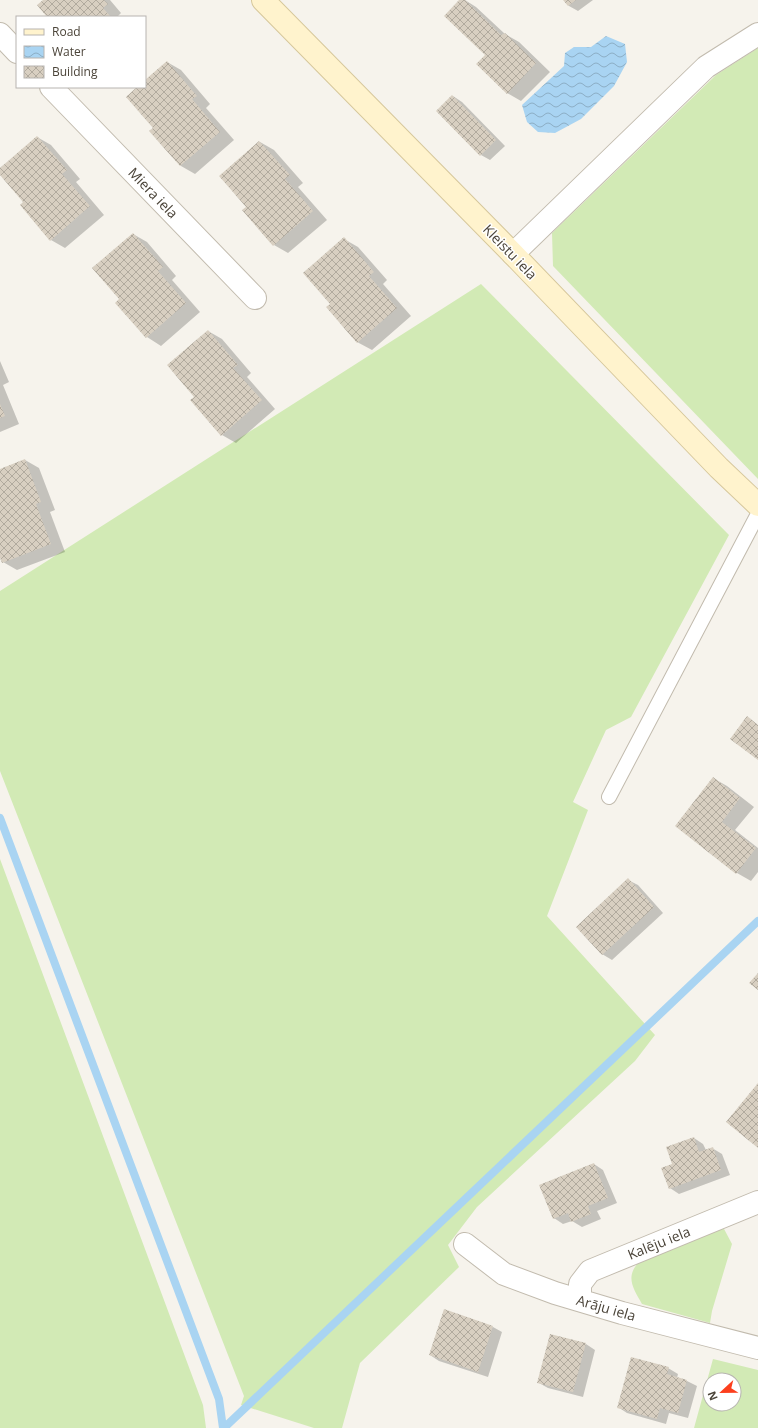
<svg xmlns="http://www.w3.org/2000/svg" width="758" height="1428" font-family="'Open Sans',sans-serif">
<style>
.grass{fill:#d2eab5;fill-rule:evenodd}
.water{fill:url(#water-waves)}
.shadow{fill:#0003}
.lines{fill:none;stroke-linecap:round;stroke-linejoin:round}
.stream{stroke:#a9d4f2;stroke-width:8}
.building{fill:url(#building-cross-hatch)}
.lane-casing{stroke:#c2bbae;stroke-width:16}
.street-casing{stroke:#c2bbae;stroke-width:24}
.secondary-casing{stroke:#d6c79b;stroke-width:24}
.lane{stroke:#fff;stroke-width:14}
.street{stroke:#fff;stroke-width:22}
.secondary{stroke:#fff3cd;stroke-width:22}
.labels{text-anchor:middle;stroke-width:3;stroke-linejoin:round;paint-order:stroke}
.street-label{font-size:14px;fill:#4b4439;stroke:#fff}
</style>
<defs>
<pattern id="water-waves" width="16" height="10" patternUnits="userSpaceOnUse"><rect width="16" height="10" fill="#a9d4f2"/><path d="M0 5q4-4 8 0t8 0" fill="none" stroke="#8caec5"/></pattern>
<pattern id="building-cross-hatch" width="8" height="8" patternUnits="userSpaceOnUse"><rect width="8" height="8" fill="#d8cfc1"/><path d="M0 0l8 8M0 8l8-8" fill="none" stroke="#b1aa9e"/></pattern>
</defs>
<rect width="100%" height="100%" fill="#f6f3ec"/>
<!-- grass -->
<path class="grass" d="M758,48v431l-205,-213 -1,-33 164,-158z
M481,284l248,251 -98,182 -25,13 -33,72 15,8 -41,106 108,119 -20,26 -158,146 -29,38 11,22 -99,96 -18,65h-28l-73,-23 3,-9 -244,-625v-180z
M0,859l203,546 3,23h-206z
M723,1227l9,17 -20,67 -2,12 -68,-19c-9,-16 -17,-27 -3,-42z
M713,1359l45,11v58h-64zM710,1380h24v24h-24z"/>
<!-- water -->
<path class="water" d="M606,36l19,8 2,18 -13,24 -33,33 -26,14 -17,-1 -11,-10 -5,-17 42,-39 1,-13 9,-6h17z"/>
<!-- shadow -->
<path class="shadow" d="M44,0h66l11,13 -4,4h-69z
M461,0h4l11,7 29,27 14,8 31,30 -29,29 -14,-8 -21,-38z
M564,0h29l-15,11 -9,-5z
M167,62l14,8 29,34 -4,4 28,32 -39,34 -14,-8 -31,-35 5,-3 -17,-41h7v-6z
M453,96l9,6 43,44 -15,14 -9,-5z
M37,137l14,8 29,34 -4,3 28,33 -39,33 -14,-8 -26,-38 -25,-28v-5z
M260,142l14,8 29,33 -5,4 29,33 -39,33 -14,-8 -27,-38z
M133,234l14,8 29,34 -4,4 28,32 -39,34 -14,-9 -30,-34 3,-4z
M344,239l14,8 29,33 -4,4 28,32 -39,34 -15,-8 -26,-38z
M208,331l14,8 29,34 -4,4 28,32 -39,34 -14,-8 -27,-38z
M0,361l9,21 -6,3 16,39 -19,8z
M25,460l14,8 16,42 -5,2 15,40 -48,18 -14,-8 -3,-7v-85z
M713,778l14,8 27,21 -19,23 23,18v24l-7,9 -14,-8 -61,-47z
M628,880l10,5 25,28 -51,47 -10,-6z
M694,1138l9,6 3,6 6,-2 10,6 8,21 -51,19 -9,-6 3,-24z
M594,1164l9,6 14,33 -20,8 4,8 -19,8 -10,-6 -9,3 -9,-6z
M493,1327l9,5 -14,45 -49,-16 -9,-6z
M586,1344l9,6 -12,47 -35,-9 -9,-5z
M668,1368l10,6 -1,4 10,3 10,5 -9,32 -19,-5 -3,11 -39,-11 -9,-6z"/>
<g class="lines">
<!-- stream -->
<path class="stream" d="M0,818l219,581 4,29
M224,1428l534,-507"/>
</g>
<!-- building -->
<path class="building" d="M43,0h61l4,4 -5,4 8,9h-64l-10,-12z
M459,0h6l36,35 4,-2 31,30 -29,31 -31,-30 9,-9 -41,-39z
M563,0h13l-8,6z
M167,61l30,35 -5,3 28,33 -40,34 -31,-35 4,-3 -27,-31 11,-10h8v-7z
M452,95l44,45 -16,16 -44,-45z
M37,136l30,34 -5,4 28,32 -40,35 -30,-36 3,-3 -23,-27v-7z
M259,141l31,34 -5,4 28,32 -40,35 -31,-36 4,-3 -27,-31z
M133,233l30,34 -5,4 28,32 -40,35 -31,-35 4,-4 -27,-31z
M344,237l30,35 -5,4 28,32 -40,35 -31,-36 4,-3 -27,-31z
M208,330l30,35 -5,3 29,32 -41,36 -31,-36 4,-3 -27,-32z
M0,404l5,12 -5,2z
M25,459l16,43 -5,2 15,40 -49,19 -2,-5v-89z
M747,716l11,9v35l-28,-21z
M713,777l27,21 -18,24 34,26 -20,26 -61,-48z
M628,878l26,29 -52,48 -26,-28z
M758,973v17l-9,-7z
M758,1083v65l-32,-26z
M694,1137l5,15 14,-5 8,23 -52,19 -8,-21 11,-4 -6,-17z
M594,1163l14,35 -20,8 3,8 -20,8 -3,-9 -15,6 -14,-34z
M444,1309l49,17 -15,46 -49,-17z
M550,1334l36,9 -13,49 -36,-9z
M631,1357l38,10 -2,7 20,6 -9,33 -18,-5 -3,11 -40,-11z"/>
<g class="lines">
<defs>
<path id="lane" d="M609,797l149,-283"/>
<path id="street" d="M0,34l17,18
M51,87l204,211
M513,254l193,-187 52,-33
M465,1244l39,30 51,19 67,20 136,35
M580,1300v-16l10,-13 168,-69"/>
<path id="secondary" d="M263,0l250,254 206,214 39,37"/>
</defs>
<!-- lane casing -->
<use href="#lane" class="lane-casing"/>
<!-- street casing -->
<use href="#street" class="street-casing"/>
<!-- secondary casing -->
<use href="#secondary" class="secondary-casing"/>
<!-- lane -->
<use href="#lane" class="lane"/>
<!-- street -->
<use href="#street" class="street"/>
<!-- secondary -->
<use href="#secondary" class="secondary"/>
</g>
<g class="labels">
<!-- street labels -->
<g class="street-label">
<text transform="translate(153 193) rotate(46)" y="5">Miera iela</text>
<text transform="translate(510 252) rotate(46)" y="5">Kleistu iela</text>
<text transform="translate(659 1243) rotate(-22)" y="5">Kalēju iela</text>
<text transform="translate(606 1308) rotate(16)" y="5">Arāju iela</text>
</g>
</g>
<!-- legend -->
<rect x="16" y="16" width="130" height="72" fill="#ffffff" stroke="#b7b4b0"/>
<rect x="24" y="29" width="20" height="6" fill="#fff3cd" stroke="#b7b4b0"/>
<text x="52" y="36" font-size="12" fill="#4b4439">Road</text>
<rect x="24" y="46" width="20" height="12" fill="url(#water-waves)" stroke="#b7b4b0"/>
<text x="52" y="56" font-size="12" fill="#4b4439">Water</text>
<rect x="24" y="66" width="20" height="12" fill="url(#building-cross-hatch)" stroke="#b7b4b0"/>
<text x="52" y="76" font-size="12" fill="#4b4439">Building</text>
<!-- north arrow -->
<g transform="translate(722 1392) rotate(248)"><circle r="19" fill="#ffffff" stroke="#b7b4b0"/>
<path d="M0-3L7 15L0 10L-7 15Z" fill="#fc3f1d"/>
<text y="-6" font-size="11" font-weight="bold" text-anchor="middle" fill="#4b4439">N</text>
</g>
</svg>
